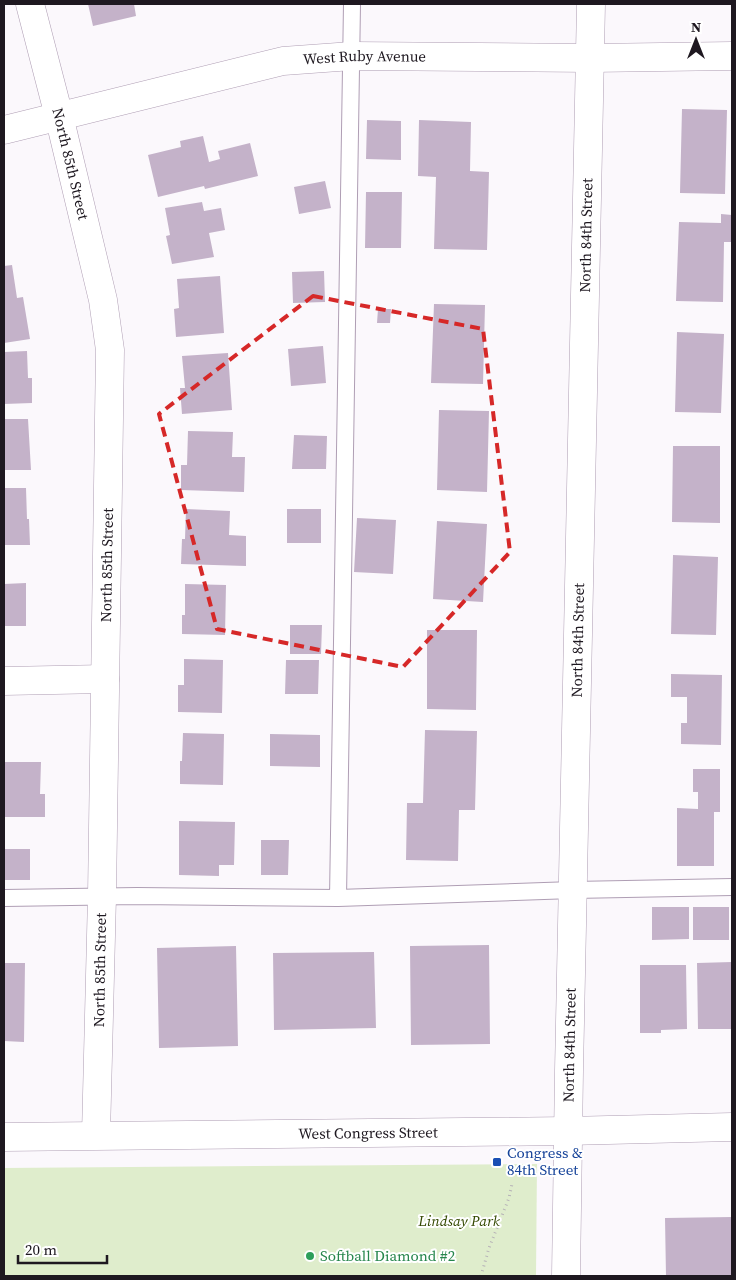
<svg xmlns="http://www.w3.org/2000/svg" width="736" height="1280" font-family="'Source Serif 4',serif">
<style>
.green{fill:#dfedcc}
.building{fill:#c4b2c9}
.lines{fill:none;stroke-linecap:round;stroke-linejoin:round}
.service-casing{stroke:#af9eb4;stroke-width:18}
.minor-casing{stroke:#af9eb4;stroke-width:29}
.tertiary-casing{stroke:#af9eb4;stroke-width:29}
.path{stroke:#b6b2b7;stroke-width:3;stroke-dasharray:1 4;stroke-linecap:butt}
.service{stroke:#fff;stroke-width:16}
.minor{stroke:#fff;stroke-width:28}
.tertiary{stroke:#fff;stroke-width:28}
.marked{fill:none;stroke:#d62828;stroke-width:4;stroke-dasharray:10 6;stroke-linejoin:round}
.transit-dot{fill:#1a4fb4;stroke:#fff;stroke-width:2}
.leisure-dot{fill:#2e9e5b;stroke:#fff;stroke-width:2}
.labels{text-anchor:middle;stroke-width:4;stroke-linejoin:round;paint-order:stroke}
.street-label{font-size:15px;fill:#1e1820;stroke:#fff}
.transit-label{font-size:15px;fill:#164399;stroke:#fff;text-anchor:start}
.park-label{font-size:15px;font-style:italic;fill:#344900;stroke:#fff}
.leisure-label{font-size:15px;fill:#27864d;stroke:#fff;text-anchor:start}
</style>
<rect width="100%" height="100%" fill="#fbf8fc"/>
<!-- green -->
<path class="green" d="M537,1164l-1,112h-532v-108z"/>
<!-- building -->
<path class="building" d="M88,4h46l2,12 -43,10z
M682,109l45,1 -2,84 -45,-1z
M367,120l34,1v39l-35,-1z
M419,120l52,2 -1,49 19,1 -2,78 -53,-1 2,-72 -18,-1z
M203,136l6,26 11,-3 -2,-8 32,-8 8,33 -53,13 -1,-3 -46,11 -10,-42 33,-8 -1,-6z
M325,181l6,27 -32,6 -5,-27z
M366,192h36l-1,56h-36z
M202,202l2,9 17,-3 4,22 -16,3 5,24 -42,7 -6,-28 4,-1 -5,-27z
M721,214l11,1v27h-8l-1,60 -47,-1 3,-79 42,1z
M12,265l5,33 6,-1 7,42 -26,4v-77z
M324,271l1,31 -32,1 -1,-31z
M220,276l4,57 -48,4 -2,-28 5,-1 -2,-29z
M434,304l51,1 -2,79 -52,-1z
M378,309h13l-1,14h-13z
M677,332l47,2 -3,79 -46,-1z
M323,346l3,37 -35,3 -3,-37z
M27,351l1,27h4v25l-28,1v-52z
M228,353l4,57 -50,4 -2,-26h5l-3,-32z
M439,410l50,1 -2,81 -50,-2z
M4,419h24l3,51h-27z
M188,431l45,1 -1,25h13l-1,35 -63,-2v-25h6z
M294,435l33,1 -1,33h-34z
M673,446h47v77l-48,-1z
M4,488h22l1,31h2l1,26h-26z
M186,509l44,2 -1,24 17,1v30l-65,-2 1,-25h3z
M287,509h34v34h-34z
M357,518l39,2 -3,54 -39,-2z
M437,521l50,3 -4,78 -50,-3z
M673,555l45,2 -2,78 -45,-1z
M26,583v43h-22v-42z
M185,584l41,1 -1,50 -43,-1v-19h3z
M290,625h32l-1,29h-31z
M427,630h50l-1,80 -49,-1z
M184,659l39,1 -1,53 -44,-1v-27h6z
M286,660h33l-1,34h-33z
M671,674l51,1 -1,70 -40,-1v-21h6v-26h-16z
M425,730l52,1 -2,79h-16l-1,51 -52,-1 1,-57h16z
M183,733l41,1 -1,51 -43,-1v-23h2z
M270,734l50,1v32l-50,-1z
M4,762h37l-1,32h5v23h-41z
M693,769h27v43h-6v54h-37v-58l21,1v-17h-5z
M179,821l56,1 -1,43h-15v11l-40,-1z
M261,840h28l-1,35h-27z
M4,849h26v31h-26z
M652,907h37v32l-37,1z
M693,907h36v33h-36z
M489,945l1,99 -79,1 -1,-99z
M236,946l2,100 -79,2 -2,-100z
M374,952l2,76 -102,2 -1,-77z
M732,962v67h-34l-1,-66z
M4,963h21l-1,79 -20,-1z
M640,965h46l1,64 -26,1v3h-21z
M732,1217v59h-66l-1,-58z"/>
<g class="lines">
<defs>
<path id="service" d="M4,898l133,-2 201,2 235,-8 159,-3
M338,898l14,-894"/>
<g id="minor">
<path id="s1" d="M30,4l29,112 44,184 7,50 -8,546 -6,239"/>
<path id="s2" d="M4,130l279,-69 69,-5 239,2 141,-2"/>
<path d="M4,681l101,-2"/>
</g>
<g id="tertiary">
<path id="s3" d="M4,1137l563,-6 165,-4"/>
<path id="s4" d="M566,1276l3,-205 22,-1067"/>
</g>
</defs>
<!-- service casing -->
<use href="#service" class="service-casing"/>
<!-- minor casing -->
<use href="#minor" class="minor-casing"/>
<!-- tertiary casing -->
<use href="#tertiary" class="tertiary-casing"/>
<!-- path -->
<path class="path" d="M481,1276l8,-28 20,-50 3,-14"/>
<!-- service -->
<use href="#service" class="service"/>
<!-- minor -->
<use href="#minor" class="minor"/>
<!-- tertiary -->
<use href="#tertiary" class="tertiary"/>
</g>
<!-- marked area -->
<path class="marked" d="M313,296l170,33 27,223 -107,115 -186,-38 -58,-215z"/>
<!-- markers -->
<rect class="transit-dot" x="492" y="1157" width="10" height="10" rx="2.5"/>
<circle class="leisure-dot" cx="310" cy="1256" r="5"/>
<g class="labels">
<!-- street labels -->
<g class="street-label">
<text dy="5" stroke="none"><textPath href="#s2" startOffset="369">West Ruby Avenue</textPath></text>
<text dy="5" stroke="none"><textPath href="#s1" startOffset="165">North 85th Street</textPath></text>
<text dy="5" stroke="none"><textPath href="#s4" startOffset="1041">North 84th Street</textPath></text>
<text transform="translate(107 565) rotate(-89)" y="5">North 85th Street</text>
<text dy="5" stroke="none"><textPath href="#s4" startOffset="636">North 84th Street</textPath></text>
<text transform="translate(100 970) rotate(-89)" y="5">North 85th Street</text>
<text dy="5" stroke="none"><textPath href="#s4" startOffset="231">North 84th Street</textPath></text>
<text dy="5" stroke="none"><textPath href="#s3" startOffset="364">West Congress Street</textPath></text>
</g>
<!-- transit labels -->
<g class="transit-label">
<text x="507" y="1158">Congress &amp;<tspan x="507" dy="17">84th Street</tspan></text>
</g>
<!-- park labels -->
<g class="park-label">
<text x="459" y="1226">Lindsay Park</text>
</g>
<!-- leisure labels -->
<g class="leisure-label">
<text x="320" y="1261">Softball Diamond #2</text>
</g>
</g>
<!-- border -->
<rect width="736" height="1280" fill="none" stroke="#1e1820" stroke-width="10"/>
<!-- north arrow -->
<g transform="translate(696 40)" stroke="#ffffff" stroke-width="4" paint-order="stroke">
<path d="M0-4L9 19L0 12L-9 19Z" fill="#1e1820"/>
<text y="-8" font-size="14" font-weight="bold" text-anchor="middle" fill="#1e1820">N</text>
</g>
<!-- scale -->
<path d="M18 1255v8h89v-8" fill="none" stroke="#1e1820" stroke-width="2.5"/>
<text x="25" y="1255" font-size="15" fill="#1e1820" stroke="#ffffff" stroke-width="4" paint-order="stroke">20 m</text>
</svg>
